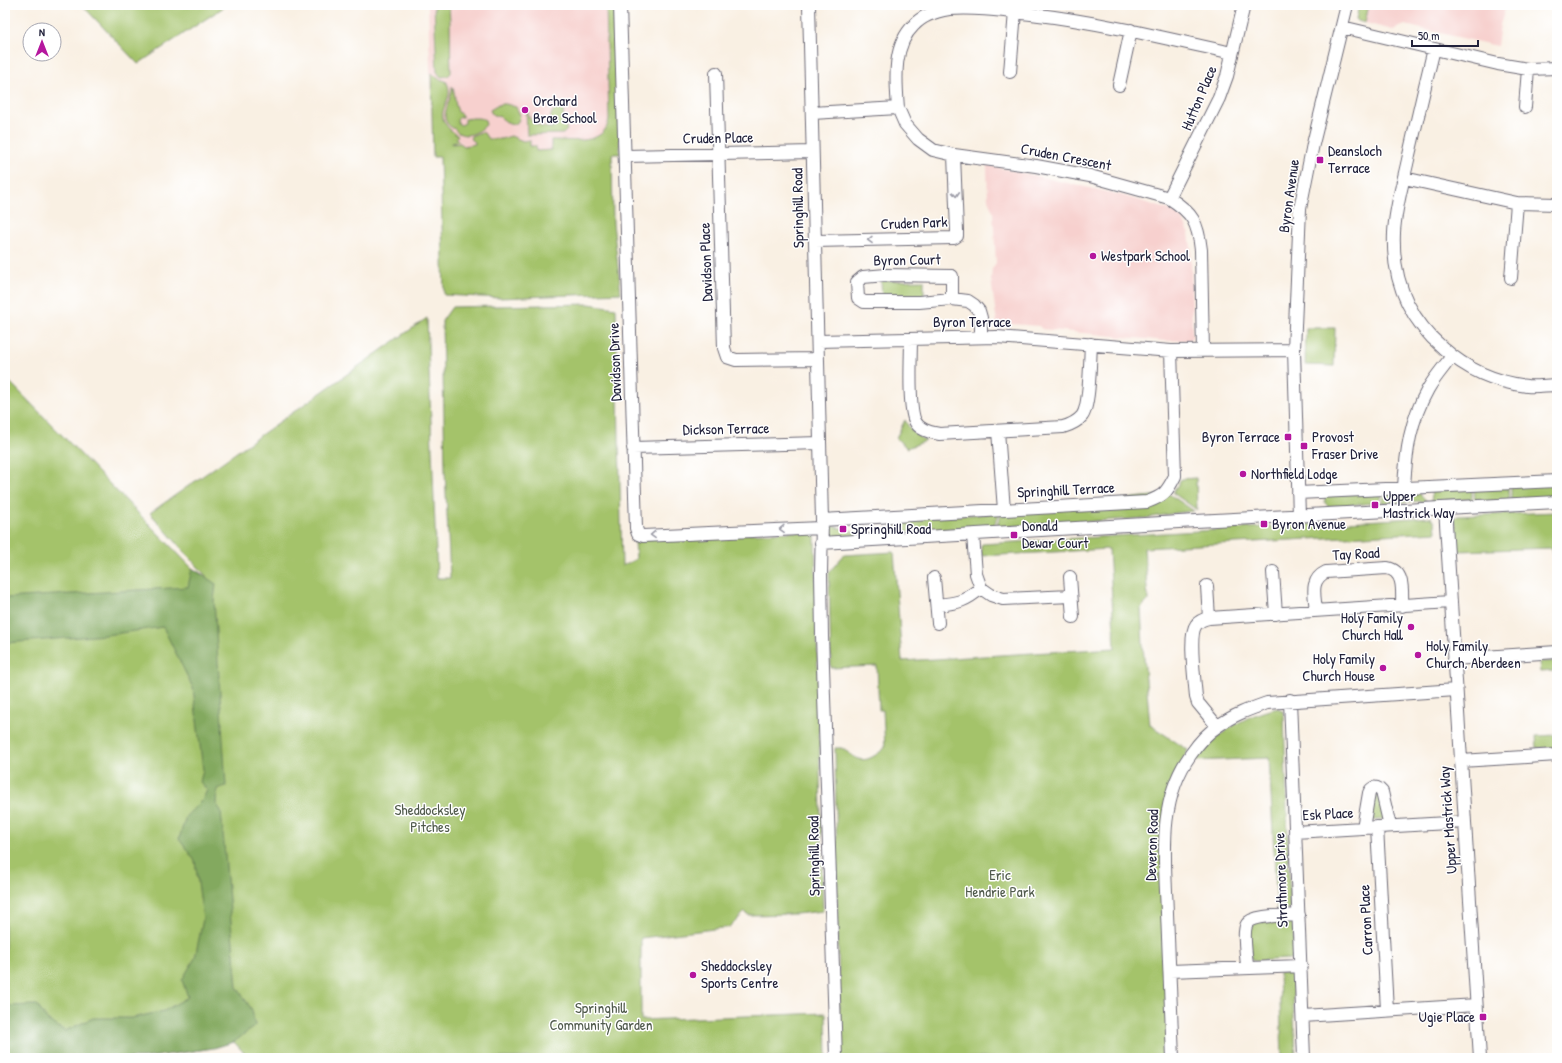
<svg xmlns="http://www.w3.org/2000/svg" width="1562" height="1063" font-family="'Patrick Hand',sans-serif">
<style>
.built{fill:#f7d0ce}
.green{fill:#a4c36b;stroke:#637253}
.forest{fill:#83a95f;stroke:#52664d}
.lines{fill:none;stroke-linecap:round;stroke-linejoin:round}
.minor-casing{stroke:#6d6a76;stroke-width:14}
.minor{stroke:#fff;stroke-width:12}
.oneway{stroke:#9c9ca7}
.poi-dot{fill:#b5179e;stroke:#fff;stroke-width:1.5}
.labels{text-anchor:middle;stroke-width:3;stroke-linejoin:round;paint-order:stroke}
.street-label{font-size:15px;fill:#22223b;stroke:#fff}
.poi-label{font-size:15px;fill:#22223b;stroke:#fff;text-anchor:start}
.park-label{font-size:15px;fill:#505a4c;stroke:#fff}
</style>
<rect width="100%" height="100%" fill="#fff"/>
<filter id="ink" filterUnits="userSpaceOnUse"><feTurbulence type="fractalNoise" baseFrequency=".025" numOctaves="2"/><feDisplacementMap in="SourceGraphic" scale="8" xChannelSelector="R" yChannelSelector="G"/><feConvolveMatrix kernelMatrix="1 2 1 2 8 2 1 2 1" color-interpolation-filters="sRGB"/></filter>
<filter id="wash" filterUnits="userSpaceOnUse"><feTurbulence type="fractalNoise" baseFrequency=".012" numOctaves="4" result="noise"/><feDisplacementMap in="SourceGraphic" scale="16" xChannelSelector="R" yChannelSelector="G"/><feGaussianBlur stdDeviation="0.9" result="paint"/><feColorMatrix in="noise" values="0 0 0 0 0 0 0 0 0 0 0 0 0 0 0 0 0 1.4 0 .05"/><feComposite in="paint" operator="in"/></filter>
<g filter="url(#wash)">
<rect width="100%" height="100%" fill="#f9f0e3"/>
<!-- built -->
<path class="built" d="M428,5h188l4,149 -187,3z
M1369,5h137l-6,20 -3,21 -92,-21 -12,5 -28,-7z
M987,165l134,30 46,14 12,7 5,6 5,11 2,15 1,89 -3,3 -23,1 -124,-12 -3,-3 -42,-3 -6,-44 1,-10 4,-6 -3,-51 -5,-13z"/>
<!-- green -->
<path class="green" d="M82,5h145l-89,59z
M434,5h15c2,23 1,45 2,68l-3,3 -7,1 -4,-5z
M606,5h10l4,149h-8l1,69 8,70 -121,5 -56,-3 -4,-138h-7l-2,-84 8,6 7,2c13,22 -22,31 12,55l-2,2 3,3 -7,2v1l8,-1 4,3 11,-2v-2l-5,-4 1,-2 10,-4 3,1 4,6h13l10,-3 12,5 7,-1v6h6v5l15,-1v-10c21,0 54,6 58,-21z
M1359,5h10l-4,18 -7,-2 -2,-2z
M452,86c4,8 2,15 5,23 1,4 4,5 6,8h-3l-3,3 2,4 2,1 4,-2v-4c4,-1 17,-2 20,1l1,5c-7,7 -19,14 -29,7 -1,-1 -2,-3 -4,-4 -5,-2 -8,-7 -8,-12 1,-11 7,-19 7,-30z
M500,104h6l10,3 4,8c-1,7 -4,11 -11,9l-9,-7 -8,-3 -2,-4z
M526,107c2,3 2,7 3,10 4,9 15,11 24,11 -3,-7 -4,-14 2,-19h8l1,13 3,8 -4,4 -36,1z
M924,280v16l-5,3 -37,-2 -1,-16z
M589,304l27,4 6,258 14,-7 -1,-20 174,-8 4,1 2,4 8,375 -27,3 -48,1 -3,-3 -15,15 -89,11v82l185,-7 1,45h-578l-15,-16c-73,21 -153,16 -229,16v-681l187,191 15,9 -57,-64 277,-195 10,260h13l-5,-107 -3,-150 10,-14z
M1306,328h29l-1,38 -29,-1z
M905,420c5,10 11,16 21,21l-19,7 -11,-10z
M1196,478l1,32 -24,-17 8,-14z
M1557,484v14l-46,2v-14z
M1508,486l1,14 -34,2 -1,-14z
M1472,488v11l-40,2 -1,-11z
M1417,491l10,10 -43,2 -3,-1 6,-10z
M1384,492l-6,10 -14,2 -36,2 -3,-3v-8z
M1169,494l25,17 -18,2 -29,5 -151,9 6,-14z
M1557,512v41l-4,1 -1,-6 -94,3 -3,-33 2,-2z
M1000,513l-7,14 -107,6 19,-14z
M1431,517l4,5 1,10 -292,16 4,53 -7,7 2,38 7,79 38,25 -21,42 3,266h-330l-5,-310h7c19,15 23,16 43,0l-2,-38h-4l-2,-44 -46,2 -2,-96 15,-17 50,-3 8,109 213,-13 -6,-99 -128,7v-9l1,-3z
M832,526l14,4 1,-1 13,6 -26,2c-5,-3 -5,-5 -4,-10z
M1557,661v10l-17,1 -1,-10z
M1278,708l4,2 2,5 6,194 -13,1 -8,-152 -74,3c21,-27 49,-46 83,-53z
M1557,735v12l-20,1 -1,-12z
M1375,787l13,32 -23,2z
M1293,921l1,35 -4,3 -38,2 -3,-30 7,-9z
M1279,973h13l4,85h-14z"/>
<!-- forest -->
<path class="forest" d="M192,568l24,16 -2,16 12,186 -9,3 -1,14 5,8 16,176 15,23 3,16 -21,16 -20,6 -70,10h-139v-52l32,-1 10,15 18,11 28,-13h39l32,-7 24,-14 -6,-17 13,-22 8,-39 -8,-58 -16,-22 7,-23 17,-17 4,-9 -7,-8 3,-12 -10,-82 -30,-61 -57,8 -100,8 -1,-45 183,-11z"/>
</g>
<g filter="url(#ink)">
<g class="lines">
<defs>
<path id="minor" d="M620,5l16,523 2,6 5,2 178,-8
M809,5l13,515 -1,54 1,62 14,422
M1342,27l156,37 30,5 29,-1
M1434,49c-9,36 -17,71 -25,106 -5,25 -14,52 -15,78 -2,46 14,85 49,115 23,21 52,34 84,38 10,1 20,-1 30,-1
M1010,72l5,-60
M716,73l8,275 3,9 9,3 82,-1
M1119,85l12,-55
M1525,107l3,-38
M898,108c-2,-27 -6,-62 16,-83 8,-9 23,-14 35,-16 27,-2 55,2 82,5 68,8 134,24 201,39
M812,113l86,-5 7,16 13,15 15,11 21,5 82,11 54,10 79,22c24,15 29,25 32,52l2,101
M625,156l187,-4
M1404,178l113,25 40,1
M1169,198l50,-100 8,-22 17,-71
M815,241l139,-3 3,-2v-5l-3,-76
M1511,278l6,-75
M952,299v-23l-66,-1 -23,2 -6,5 1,16 6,4h55l33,-3 16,2 6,4 5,6 2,7v19
M911,339c0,18 -3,67 4,82 4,9 15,11 24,13l124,-7c7,-2 14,-5 19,-11 8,-10 8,-57 9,-72
M818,341l179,-4 174,14 123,-1
M998,431l6,79
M633,448l187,-5
M1404,487c2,-36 6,-66 24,-98 7,-12 16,-22 24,-33
M1298,493l259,-12
M1445,508l35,550
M1299,516l-5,-166 6,-141 13,-65 34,-139
M822,520l325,-18c17,-6 20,-10 28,-26l-4,-125
M973,535l3,39 5,14 10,7 12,4 68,-3
M821,543l375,-22 361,-19
M1273,572l3,42
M1070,577l3,40
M934,578l4,45
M1207,586l2,32
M937,605c20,-2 28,-3 44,-17
M1316,611c-1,-15 -7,-31 10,-39l61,-4c18,3 15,24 15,38
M1454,659l103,-7
M1290,700l14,358
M1217,726l-19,-23 -2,-6c-1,-15 -8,-62 0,-72 3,-4 8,-6 13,-7l241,-16
M1461,761l96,-6
M1377,827l10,183
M1363,828l6,-35c2,-5 5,-7 10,-4l3,3 8,34
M1295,832l169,-10
M1247,968c0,-10 -5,-36 0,-44 6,-10 40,-8 52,-9
M1170,971l131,-5
M1303,1016l173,-11
M1173,1058c-2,-49 -4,-97 -6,-145 -2,-55 -10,-112 24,-159 7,-10 16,-21 27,-28 15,-11 32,-17 49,-23l189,-13"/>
</defs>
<!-- minor casing -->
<use href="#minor" class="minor-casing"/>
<!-- minor -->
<use href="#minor" class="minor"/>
</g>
<!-- one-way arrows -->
<defs><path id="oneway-chevron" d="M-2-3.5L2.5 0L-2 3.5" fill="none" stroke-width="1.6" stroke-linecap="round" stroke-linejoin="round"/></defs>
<g class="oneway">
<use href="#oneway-chevron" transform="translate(956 194) rotate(87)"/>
<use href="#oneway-chevron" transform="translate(870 240) rotate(179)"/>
<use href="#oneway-chevron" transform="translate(782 529) rotate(178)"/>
<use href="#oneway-chevron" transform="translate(653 535) rotate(178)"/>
</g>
</g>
<!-- markers -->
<g class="poi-dot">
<circle cx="525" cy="110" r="4"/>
<rect x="1316" y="156" width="8" height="8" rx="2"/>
<circle cx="1093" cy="256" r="4"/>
<rect x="1284" y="433" width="8" height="8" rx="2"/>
<rect x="1300" y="442" width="8" height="8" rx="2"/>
<circle cx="1243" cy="474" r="4"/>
<rect x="1371" y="501" width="8" height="8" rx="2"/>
<rect x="1260" y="520" width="8" height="8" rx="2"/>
<rect x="839" y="525" width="8" height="8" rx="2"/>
<rect x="1010" y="531" width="8" height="8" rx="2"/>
<circle cx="1411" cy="627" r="4"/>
<circle cx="1418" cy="655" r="4"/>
<circle cx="1383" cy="668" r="4"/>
<circle cx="693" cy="975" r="4"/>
<rect x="1479" y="1013" width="8" height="8" rx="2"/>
</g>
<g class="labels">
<!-- street labels -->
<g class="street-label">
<text transform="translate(1199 98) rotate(-67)" y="5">Hutton Place</text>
<text transform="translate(718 138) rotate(-1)" y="5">Cruden Place</text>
<text transform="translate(1066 157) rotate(11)" y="5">Cruden Crescent</text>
<text transform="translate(1289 196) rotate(-82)" y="5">Byron Avenue</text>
<text transform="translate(798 208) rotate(-91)" y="5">Springhill Road</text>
<text transform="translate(914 223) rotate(-2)" y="5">Cruden Park</text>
<text transform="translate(907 260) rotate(-1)" y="5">Byron Court</text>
<text transform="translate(706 262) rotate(-92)" y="5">Davidson Place</text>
<text x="972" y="327">Byron Terrace</text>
<text transform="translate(615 362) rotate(-92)" y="5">Davidson Drive</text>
<text transform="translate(726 429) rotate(-1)" y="5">Dickson Terrace</text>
<text transform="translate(1066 490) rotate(-3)" y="5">Springhill Terrace</text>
<text transform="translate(1356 554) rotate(-3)" y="5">Tay Road</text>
<text transform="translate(1328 814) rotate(-3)" y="5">Esk Place</text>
<text transform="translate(1448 820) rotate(-94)" y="5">Upper Mastrick Way</text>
<text transform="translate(1152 845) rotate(-88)" y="5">Deveron Road</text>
<text transform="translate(814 856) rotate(-91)" y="5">Springhill Road</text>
<text transform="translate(1281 880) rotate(-92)" y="5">Strathmore Drive</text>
<text transform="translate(1366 920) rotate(-93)" y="5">Carron Place</text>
</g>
<!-- poi labels -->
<g class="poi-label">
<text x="533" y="106">Orchard<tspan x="533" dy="17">Brae School</tspan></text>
<text x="1328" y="156">Deansloch<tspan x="1328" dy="17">Terrace</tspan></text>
<text x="1101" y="261">Westpark School</text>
<text x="1280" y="442" text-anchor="end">Byron Terrace</text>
<text x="1312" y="442">Provost<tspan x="1312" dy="17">Fraser Drive</tspan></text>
<text x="1251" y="479">Northfield Lodge</text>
<text x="1383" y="501">Upper<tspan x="1383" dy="17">Mastrick Way</tspan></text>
<text x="1272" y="529">Byron Avenue</text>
<text x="1022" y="531">Donald<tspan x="1022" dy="17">Dewar Court</tspan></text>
<text x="851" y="534">Springhill Road</text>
<text x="1403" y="623" text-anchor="end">Holy Family<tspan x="1403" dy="17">Church Hall</tspan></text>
<text x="1426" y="651">Holy Family<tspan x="1426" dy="17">Church, Aberdeen</tspan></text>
<text x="1375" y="664" text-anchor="end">Holy Family<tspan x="1375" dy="17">Church House</tspan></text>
<text x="701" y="971">Sheddocksley<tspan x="701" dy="17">Sports Centre</tspan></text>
<text x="1475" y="1022" text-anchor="end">Ugie Place</text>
</g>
<!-- park labels -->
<g class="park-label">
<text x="430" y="815">Sheddocksley<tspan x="430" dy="17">Pitches</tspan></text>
<text x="1000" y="880">Eric<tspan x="1000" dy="17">Hendrie Park</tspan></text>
<text x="601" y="1013">Springhill<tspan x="601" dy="17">Community Garden</tspan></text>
</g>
</g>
<!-- margin -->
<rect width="1562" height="1063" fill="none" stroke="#fff" stroke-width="20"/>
<!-- north arrow -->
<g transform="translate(42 42)"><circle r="19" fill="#ffffff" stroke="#a7a7b1"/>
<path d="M0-3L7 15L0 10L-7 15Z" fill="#b5179e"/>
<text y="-6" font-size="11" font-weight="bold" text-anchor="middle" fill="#22223b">N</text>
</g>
<!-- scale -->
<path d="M1412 40v6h66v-6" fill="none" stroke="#22223b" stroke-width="2"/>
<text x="1418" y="40" font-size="12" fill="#22223b" stroke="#ffffff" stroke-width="3" paint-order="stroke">50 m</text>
</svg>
